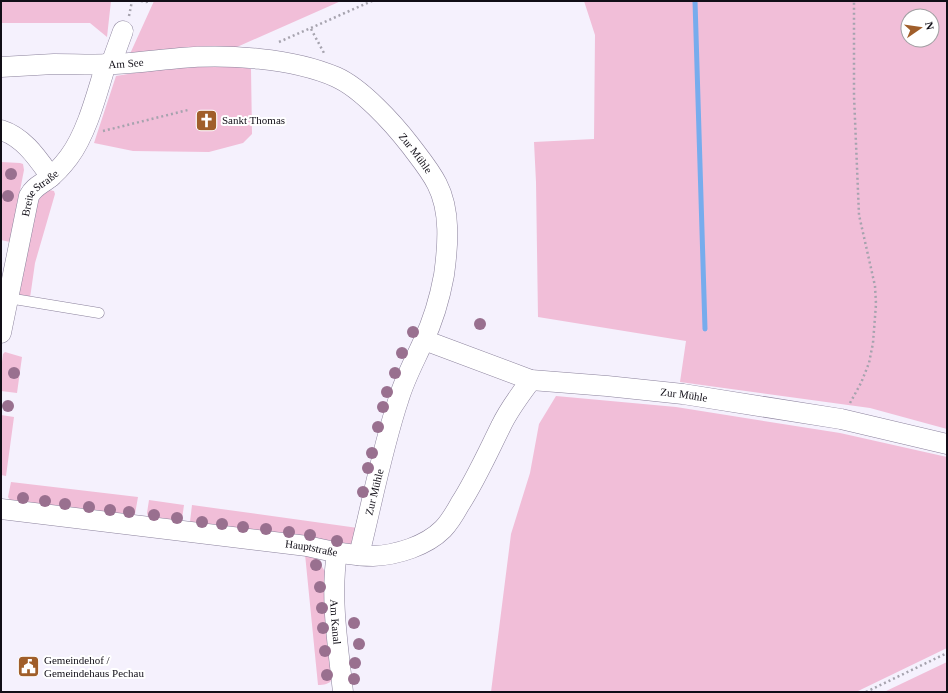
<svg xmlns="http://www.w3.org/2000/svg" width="948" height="693" font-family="'Times New Roman',serif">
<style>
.green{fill:#f1bed8;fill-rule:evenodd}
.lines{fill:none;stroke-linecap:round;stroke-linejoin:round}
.stream{stroke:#77aced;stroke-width:5}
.lane-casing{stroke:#8b829c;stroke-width:11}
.street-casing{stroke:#8b829c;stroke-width:21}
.path{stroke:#a6a3ae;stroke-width:2.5;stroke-dasharray:2 3;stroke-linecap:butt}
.lane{stroke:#fff;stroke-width:10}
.street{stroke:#fff;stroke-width:20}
.tree{fill:#99708f}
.labels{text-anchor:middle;stroke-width:4;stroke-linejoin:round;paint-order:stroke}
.street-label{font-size:11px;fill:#110e17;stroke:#fff}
.poi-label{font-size:11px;fill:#110e17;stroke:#fff;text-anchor:start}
</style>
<rect width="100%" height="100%" fill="#f5f1fd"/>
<!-- green -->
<path class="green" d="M1,1h110l-4,36 -17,-14h-89z
M154,1h187l-113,50 -99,5z
M584,1h363v428l-77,-21 -190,-26 6,-41 -148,-24 -2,-135 -2,-40 60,-3 1,-104zM908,16h24v24h-24z
M238,66l13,3 1,65 -9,9 -34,9 -76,-1 -39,-8 22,-67 54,-9z
M1,162l19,1 3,1 1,6 -14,72 -9,-2z
M49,190l5,1 1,3 -20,69 -5,35 -15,-3 19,-94z
M5,352l17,5 -5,36 -16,-2v-21l2,-16z
M556,396l120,11 164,26 107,24v191l-91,44h-365l20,-158 19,-61 9,-49z
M1,415l13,2 -8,59 -5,-1z
M11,482l127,15 -3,17 -1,1 -123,-14 -3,-4z
M149,500l35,5 -2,14 -6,1 -28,-3 -1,-4z
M192,505l166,23 -5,15 -4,2 -159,-23z
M310,553l7,6 9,14 6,107c-3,4 -8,5 -14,5l-13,-131z
M947,662v30h-63z"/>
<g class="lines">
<!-- stream -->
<path class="stream" d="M695,1l10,328"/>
<defs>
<path id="lane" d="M8,298l91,15"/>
<g id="street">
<path d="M111,64l12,-33"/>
<path id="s1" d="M1,67c17,-1 35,-2 53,-3 20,0 41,1 61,0 22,-1 43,-4 65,-6 48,-4 112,0 156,19 25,11 57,46 74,68 9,12 20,25 27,39 14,27 11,62 7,91 -4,22 -11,46 -21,67 -8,18 -18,36 -24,56 -17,51 -27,105 -40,157"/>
<path d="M1,130c23,7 37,29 50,47"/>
<path id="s2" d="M1,333l28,-137c5,-9 11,-11 19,-17 8,-6 15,-14 21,-22 18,-24 28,-64 37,-93"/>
<path id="s3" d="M424,340l107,40 76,6 76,8 158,25 106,25"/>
<path id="s4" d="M1,509l306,37c21,5 44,10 66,10 24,-1 53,-10 70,-27 7,-7 12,-16 17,-25 16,-25 28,-52 41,-78 8,-17 19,-31 30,-46"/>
<path id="s5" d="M337,552c-7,47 1,93 6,140"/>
</g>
</defs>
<!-- lane casing -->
<use href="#lane" class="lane-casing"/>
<!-- street casing -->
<use href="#street" class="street-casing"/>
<!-- path -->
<path class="path" d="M141,1l5,1 5,-1
M129,16l3,-15
M311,29l13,24
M279,42l93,-41
M103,131l85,-21
M850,403l11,-20 8,-20 4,-20 3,-39 -1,-18 -16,-71 -5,-119v-95
M866,692l81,-39"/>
<!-- lane -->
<use href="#lane" class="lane"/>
<!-- street -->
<use href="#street" class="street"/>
</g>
<!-- trees -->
<g class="tree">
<circle cx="11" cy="174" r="6"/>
<circle cx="8" cy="196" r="6"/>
<circle cx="480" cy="324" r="6"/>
<circle cx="413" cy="332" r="6"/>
<circle cx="402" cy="353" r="6"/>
<circle cx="14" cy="373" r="6"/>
<circle cx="395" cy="373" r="6"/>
<circle cx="387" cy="392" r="6"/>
<circle cx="8" cy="406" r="6"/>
<circle cx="383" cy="407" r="6"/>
<circle cx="378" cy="427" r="6"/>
<circle cx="372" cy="453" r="6"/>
<circle cx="368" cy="468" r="6"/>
<circle cx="363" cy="492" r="6"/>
<circle cx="23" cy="498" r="6"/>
<circle cx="45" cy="501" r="6"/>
<circle cx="65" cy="504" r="6"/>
<circle cx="89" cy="507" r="6"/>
<circle cx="110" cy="510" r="6"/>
<circle cx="129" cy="512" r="6"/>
<circle cx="154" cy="515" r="6"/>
<circle cx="177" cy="518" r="6"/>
<circle cx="202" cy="522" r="6"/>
<circle cx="222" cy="524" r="6"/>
<circle cx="243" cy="527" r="6"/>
<circle cx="266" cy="529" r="6"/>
<circle cx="289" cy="532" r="6"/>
<circle cx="310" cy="535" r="6"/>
<circle cx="337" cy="541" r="6"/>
<circle cx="316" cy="565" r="6"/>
<circle cx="320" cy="587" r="6"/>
<circle cx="322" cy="608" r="6"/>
<circle cx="354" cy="623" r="6"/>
<circle cx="323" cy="628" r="6"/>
<circle cx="359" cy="644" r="6"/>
<circle cx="325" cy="651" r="6"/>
<circle cx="355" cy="663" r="6"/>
<circle cx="327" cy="675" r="6"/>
<circle cx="354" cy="679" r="6"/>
</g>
<!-- icons -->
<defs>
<symbol id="church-square" viewBox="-11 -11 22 22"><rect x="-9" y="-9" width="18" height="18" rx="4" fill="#a05e2a" stroke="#fff"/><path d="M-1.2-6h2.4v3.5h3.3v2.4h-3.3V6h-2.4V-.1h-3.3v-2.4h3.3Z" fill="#fff"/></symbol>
<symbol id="civic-square" viewBox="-11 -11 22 22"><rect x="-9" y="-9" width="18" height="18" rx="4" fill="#a05e2a" stroke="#fff"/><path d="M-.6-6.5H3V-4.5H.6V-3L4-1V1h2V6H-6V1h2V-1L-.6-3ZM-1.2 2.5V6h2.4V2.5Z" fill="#fff"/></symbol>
</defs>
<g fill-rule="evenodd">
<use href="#church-square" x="194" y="108" width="25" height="25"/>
<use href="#civic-square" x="16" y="654" width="25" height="25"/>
</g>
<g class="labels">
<!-- street labels -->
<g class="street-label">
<text dy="4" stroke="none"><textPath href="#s1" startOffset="125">Am See</textPath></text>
<text dy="4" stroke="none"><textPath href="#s1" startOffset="449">Zur Mühle</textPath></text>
<text dy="4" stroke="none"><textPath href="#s2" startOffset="148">Breite Straße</textPath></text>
<text dy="4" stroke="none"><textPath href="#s3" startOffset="268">Zur Mühle</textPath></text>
<text transform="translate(374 492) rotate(-76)" y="4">Zur Mühle</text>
<text dy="4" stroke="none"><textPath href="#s4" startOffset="313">Hauptstraße</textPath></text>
<text dy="4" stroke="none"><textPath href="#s5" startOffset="70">Am Kanal</textPath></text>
</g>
<!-- poi labels -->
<g class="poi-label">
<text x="222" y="124">Sankt Thomas</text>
<text x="44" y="664">Gemeindehof /<tspan x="44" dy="13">Gemeindehaus Pechau</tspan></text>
</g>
</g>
<!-- border -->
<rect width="948" height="693" fill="none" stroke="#110e17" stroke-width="4"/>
<!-- north arrow -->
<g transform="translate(920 28) rotate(77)"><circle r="19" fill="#ffffff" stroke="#a09fa2"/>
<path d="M0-3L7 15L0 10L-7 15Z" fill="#a05e2a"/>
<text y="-6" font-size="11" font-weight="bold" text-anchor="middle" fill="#110e17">N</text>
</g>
</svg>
